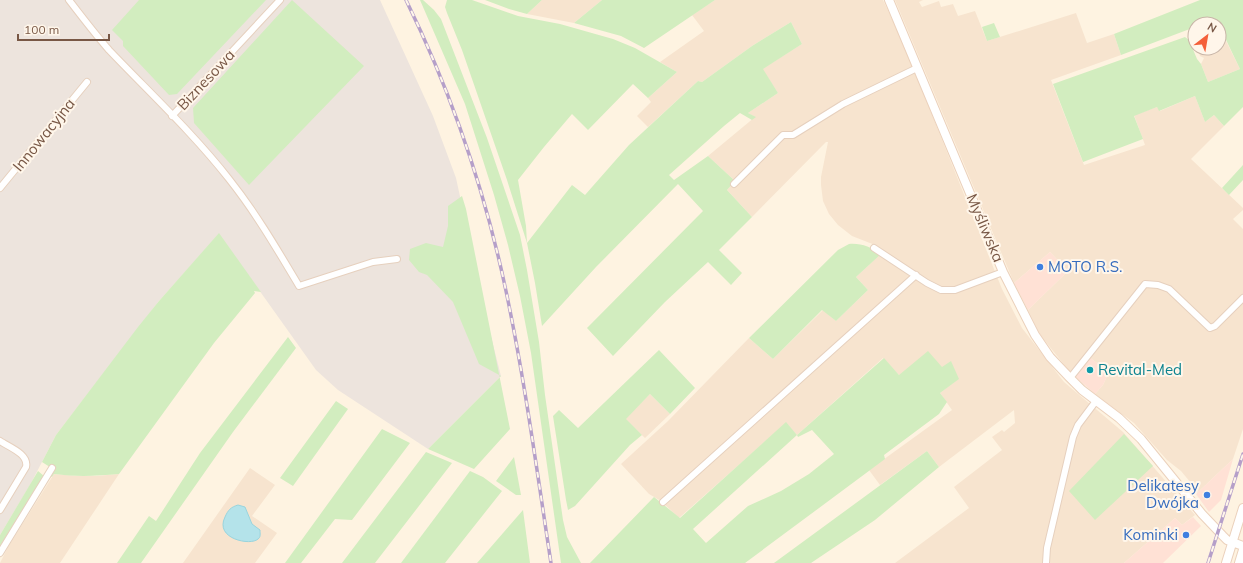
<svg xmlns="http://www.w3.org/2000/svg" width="1243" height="563" font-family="Mulish,sans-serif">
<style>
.residential{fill:#f7e4cf}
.commercial{fill:#ffe1d5}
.industrial{fill:#ede4dd}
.green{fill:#d2edbf;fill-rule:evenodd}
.water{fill:#b4e3ea;stroke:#99d4dd}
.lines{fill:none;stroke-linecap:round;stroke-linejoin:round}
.street-casing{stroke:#e6d0be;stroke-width:8}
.secondary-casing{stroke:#ebd1bc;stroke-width:10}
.street{stroke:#fff;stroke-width:6}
.secondary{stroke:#fff;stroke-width:8}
.rail-casing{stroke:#b59fc9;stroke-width:3.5}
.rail{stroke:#fff6ea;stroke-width:2;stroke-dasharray:6;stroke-linecap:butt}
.shop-dot{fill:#3f7fe0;stroke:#fff6ea;stroke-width:1.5}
.culture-dot{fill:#0f9aa8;stroke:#fff6ea;stroke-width:1.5}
.labels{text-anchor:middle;stroke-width:4;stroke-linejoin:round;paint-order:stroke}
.street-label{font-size:15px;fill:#785745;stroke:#fff6ea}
.shop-label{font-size:15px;fill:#366cbe;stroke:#fff6ea;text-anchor:end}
.culture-label{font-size:15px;fill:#0d838f;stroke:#fff6ea;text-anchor:start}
</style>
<rect width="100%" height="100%" fill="#fef3e1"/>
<!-- residential -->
<path class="residential" d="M542,0h60l-28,23 -47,-9z
M715,0h168l21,45 98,244 20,39 42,54 59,50 72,83 -13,10 -7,-7 -51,45h-229l74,-55 -15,-21 48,-37 -10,-13 10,-7 2,2 11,-9 -1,-13 -75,57 -12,-16 -47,34 -11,-15 83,-60 -12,-17 18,-14 -7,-17 -8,6 -44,7 -16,-17 -86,77 -11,-12 -107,95 -18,-17 -12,-7 -28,-30 47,-43 81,-83 24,21 50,-49 13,11 32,-31 -12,-13 28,-26 -9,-6 -23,-9 -14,-11 -9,-11 -6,-13 -2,-16v-8l7,-35h-2l-74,75 -25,-27 8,-9 -27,-25 47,-39 -7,-4 30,-20 -16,-24 40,-25 -11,-22 -39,24 -50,36 -4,-1 -50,46 -11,-11 14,-14 -3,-4 29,-26 -17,-10 44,-31 -12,-16z
M895,0h28l-4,2 3,5 17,-6 2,6 12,-3 5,12 17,-5 12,30 89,-28 11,30 27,-9 7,21 -70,25 33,85 61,-20 -11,-30 23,-8 3,4 35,-15 10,26 9,-7 10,11 -33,33 52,49v2l-10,9 10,10v200l-10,30 -37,35 -5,-11 -10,-12 -14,-11 -33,-37 -39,-29 8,-9 6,-13 -24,-18 -15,18 -29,-36 -13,-26 40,-39 -18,-19 -36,31z
M1219,27l21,42 -32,13 -7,-18 3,-6 -4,-2 -3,-8h22z
M650,394l20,20 -25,24 -20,-19z
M250,468l25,17 -23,31 25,17 -22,30h-72z
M54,474l22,2h20l23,-2 -59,89h-60l8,-16z"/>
<!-- commercial -->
<path class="commercial" d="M1050,252l18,19 -40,39 -14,-27z
M1085,354l24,18 -6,13 -8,9 -25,-22z
M1233,459l-12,41 -12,12 -13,-18z
M1193,517l8,9 -38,37h-39l51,-45 7,7z"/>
<!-- industrial -->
<path class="industrial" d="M0,0h380l53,116 23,62 31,143 14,55 -73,73 -90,-59 -22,-20 -97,-136 -60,67 -103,134 -26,50 -30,50z"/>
<!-- green -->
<path class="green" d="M139,0h127l-89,94 -8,1 -46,-49v-5l-11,-11z
M292,0l72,66 -115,119 -55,-62 -1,-15z
M420,0h3l11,10 7,9 46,119 33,97 7,35 12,72 6,53 18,125 4,17 14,26h-20l-30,-210 -11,-57 -12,-51 -14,-50 -29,-91z
M447,0h25l46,16 42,8 53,15 22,9 42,24 -29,26 -15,-14 -45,46 -16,-16 -28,33 -26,33 8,46 1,17 45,-58 13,10 44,-50 69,-64 4,1 50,-36 39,-24 11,22 -39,25 15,24 -30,20 8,4 -4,3 -12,-7 -16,13 -55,49 5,5 34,-24 27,25 -8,9 25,27 -33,33 23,23 -11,12 -23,-23 -43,40 -52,54 -26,-28 116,-117 -25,-27 -82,83 -54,59 -7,-43 -8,-40 -20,-63 -45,-130 -15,-37 -2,-6z
M485,0h57l-15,14 -18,-5z
M602,0h113l-71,48 -23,-12 -47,-13z
M1200,0h43v107l-19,19 -10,-11 -9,7 -10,-26 -36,15 -2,-4 -23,9 9,23 -60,23 -30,-78 132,-47 4,3 8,19 4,5 7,18 32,-13 -24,-50 -12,5h-9v3l-74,28 -7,-21z
M994,23l6,14 -13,4 -5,-14z
M1243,165v15l-14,15 -7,-7z
M462,196l4,13 44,220 -36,40 -46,-20 73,-73 -22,-12 -26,-62 -26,-27 -8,-3 -10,-12 1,-11 16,-6 17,4 5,-21v-20z
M219,233l42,59 -7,-1 1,2 -41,50 -95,131c-22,2 -43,3 -65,0l-2,3 -3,-2 4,-6 -11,-7 14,-27 82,-108 21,-26z
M849,244c12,-1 22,3 32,10l-25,23 12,13 -32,31 -14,-11 -49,49 -24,-21 89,-88z
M288,337l8,11 -63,84 -92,131h-24l32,-47 7,5 44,-68z
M659,350l36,38 -25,26 -20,-20 -24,25 16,16 -12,10 -55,61 -7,4 -2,-10 -13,-84 6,-6 19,18z
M928,351l14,16 9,-6 8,18 -19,14 7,9 -8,12 -55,41 1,4 -140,104h-155l64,-66 26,21 106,-96 11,13 87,-77 15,17zM812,430l22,24 -25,20 -28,17 -33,15 -42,37 -13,-14 104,-94 1,2z
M336,401l12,8 -55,77 -13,-8z
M382,429l28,14 -58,77 -17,-1 -34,44h-16z
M1124,434l29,32 -58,54 -26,-29z
M927,451l12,16 -64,53 -64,43h-37z
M426,452l26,11 -77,100h-33z
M514,457l7,38h-5l-20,-14z
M38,471l6,5 -1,2 -43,68v-11z
M470,471l13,6 19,14 -57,72h-44z
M523,510l7,53h-53z"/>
<!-- water -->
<path class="water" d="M238,505l7,2 7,17 8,6c0,4 1,7 -2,9 -7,7 -44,0 -33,-22 3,-7 6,-10 13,-12z"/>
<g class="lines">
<defs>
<path id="street" d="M69,0c13,17 26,34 40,50 40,42 84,83 120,129 27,34 48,70 70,107l74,-24 24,-3
M172,116l108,-116
M734,184l49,-49h10l50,-31 74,-36
M0,188l87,-106
M874,248l53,35 14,7h14l48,-18
M1070,378l75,-94 13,1 11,4 41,39 5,-2 28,-28
M0,441c9,6 29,13 26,26l-26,43
M663,502l253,-227
M0,553l52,-85
M1046,563l1,-15 26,-111 5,-12 18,-24"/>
<path id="secondary" d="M889,0l114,272 32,63 15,22 20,21 12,12 37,28 22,21 61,75 21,22 4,4 16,6
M1226,563l17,-55
M1239,563l4,-13"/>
</defs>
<!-- street casing -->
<use href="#street" class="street-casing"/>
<!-- secondary casing -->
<use href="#secondary" class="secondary-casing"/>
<!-- street -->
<use href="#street" class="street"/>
<!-- secondary -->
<use href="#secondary" class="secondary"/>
<defs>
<path id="rail" d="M406,0c45,92 79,191 100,291 19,90 31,181 45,272
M1208,563l35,-109"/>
</defs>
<!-- rail casing -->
<use href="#rail" class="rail-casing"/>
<!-- rail -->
<use href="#rail" class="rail"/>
</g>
<!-- markers -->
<g class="shop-dot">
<circle cx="1040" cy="267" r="4"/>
<circle cx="1207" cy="495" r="4"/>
<circle cx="1186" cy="535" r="4"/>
</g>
<circle class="culture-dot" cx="1090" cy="370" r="4"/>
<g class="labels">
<!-- street labels -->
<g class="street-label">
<text transform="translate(206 80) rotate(-47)" y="5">Biznesowa</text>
<text transform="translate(44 135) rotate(-51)" y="5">Innowacyjna</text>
<text transform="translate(985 228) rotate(67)" y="5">Myśliwska</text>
</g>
<!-- shop labels -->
<g class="shop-label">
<text x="1048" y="272" text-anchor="start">MOTO R.S.</text>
<text x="1199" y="491">Delikatesy<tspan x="1199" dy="17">Dwójka</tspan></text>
<text x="1178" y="540">Kominki</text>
</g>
<!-- culture labels -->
<g class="culture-label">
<text x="1098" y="375">Revital-Med</text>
</g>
</g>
<!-- north arrow -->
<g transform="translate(1207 36) rotate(31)"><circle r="19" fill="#fff6ea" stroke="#c9b6a8"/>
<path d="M0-3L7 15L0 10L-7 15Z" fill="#f4603a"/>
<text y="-6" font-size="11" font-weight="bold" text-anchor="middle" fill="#785745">N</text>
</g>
<!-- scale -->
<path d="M18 34v6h91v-6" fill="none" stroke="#785745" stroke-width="2"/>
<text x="24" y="34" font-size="12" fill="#785745" stroke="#fff6ea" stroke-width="3" paint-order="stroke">100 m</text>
</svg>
